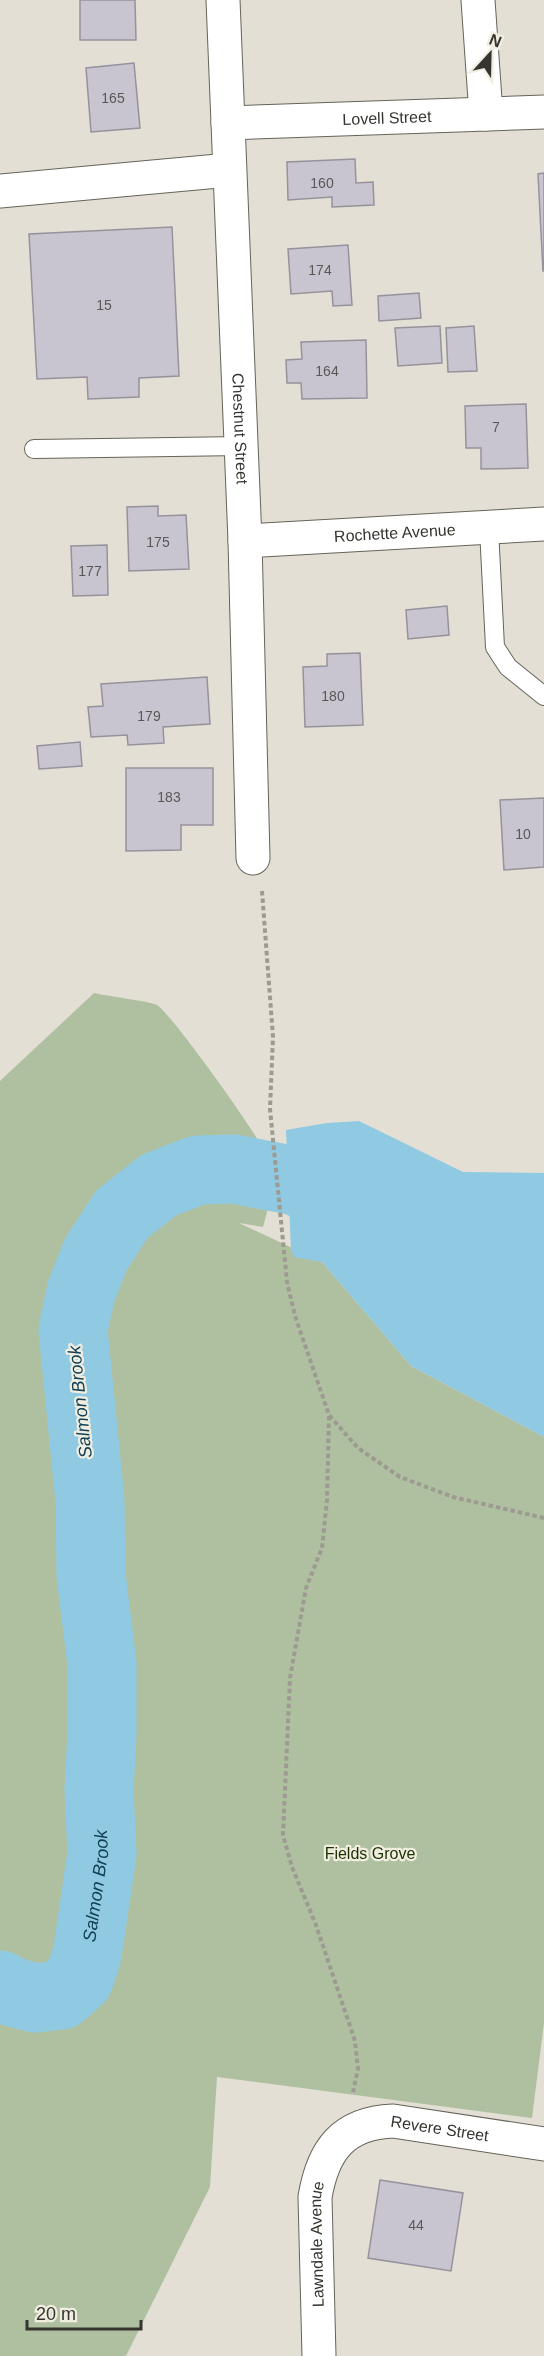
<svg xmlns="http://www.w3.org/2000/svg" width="544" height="2356" font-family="Arial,sans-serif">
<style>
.green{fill:#afc0a1}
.water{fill:#90c9e2}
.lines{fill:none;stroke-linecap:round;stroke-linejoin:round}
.river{stroke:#90c9e2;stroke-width:69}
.building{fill:#c9c5d0;stroke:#96929c;stroke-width:1.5}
.lane-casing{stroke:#666359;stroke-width:20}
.street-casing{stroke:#666359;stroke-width:35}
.path{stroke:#9d9a91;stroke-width:4;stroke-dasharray:4.5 3;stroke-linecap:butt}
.lane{stroke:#fff;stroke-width:18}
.street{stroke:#fff;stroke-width:33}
.labels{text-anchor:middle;stroke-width:4.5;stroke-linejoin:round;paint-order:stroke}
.number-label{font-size:14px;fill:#5a5857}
.street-label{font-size:16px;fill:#35342f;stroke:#f0ede1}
.park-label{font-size:16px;fill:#1b3100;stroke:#f0ede1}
.water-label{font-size:18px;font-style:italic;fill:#114154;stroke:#f0ede1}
</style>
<rect width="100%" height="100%" fill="#e3dfd4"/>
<!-- green -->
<path class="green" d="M94,993c11,3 55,8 63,12 14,8 111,143 114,159 4,18 -3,45 -8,63l-24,-4 83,39 89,104 133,71v586l-12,95 -315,-41 -7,110 -84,169h-126v-1275z"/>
<!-- water -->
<path class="water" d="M359,1121l104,51 81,1v264l-133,-71 -89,-104 -28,-5 -3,-7 -5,-120 41,-7z"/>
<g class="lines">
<!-- river -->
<path class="river" id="s1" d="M0,1985l13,7 23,6 25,-3 18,-16 8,-24 15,-101 -3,-64 3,-57v-69l-11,-89 -1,-74 -17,-171 8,-38 15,-38 26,-40 37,-29 39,-15 36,-1 62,12 39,17 37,26"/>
</g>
<!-- building -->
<path class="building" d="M80,0h55l1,40h-56z
M134,63l6,65 -49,4 -5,-64z
M355,159l1,24 17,-1 1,23 -42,2v-10l-44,3 -1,-38z
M544,173v98h-1l-5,-97z
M172,227l7,149 -40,2v19l-51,2 -1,-22 -50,2 -8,-145z
M348,245l4,60 -19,1 -1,-15 -41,3 -3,-45z
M419,293l2,25 -42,3 -1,-25z
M440,326l2,37 -44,3 -3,-38z
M474,326l3,45 -29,1 -2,-44z
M366,340l1,58 -65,1 -1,-16h-14l-1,-23 16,-1 -1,-17z
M526,404l2,64 -47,1v-21h-15l-1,-42z
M158,506v10l28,-1 3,54 -60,2 -2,-64z
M107,545l1,50 -35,1 -2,-50z
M447,606l2,29 -41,4 -2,-29z
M360,653l3,72 -58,2 -2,-60 24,-1v-12z
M207,677l3,47 -47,3 1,16 -36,2 -1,-10 -36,2 -3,-30 15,-1 -2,-22z
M80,742l2,24 -43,3 -2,-23z
M126,768h87v57h-32v25l-55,1z
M544,798v69l-40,3 -4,-70z
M380,2180l83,13 -12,78 -83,-13z"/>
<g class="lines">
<defs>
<path id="lane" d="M34,449l208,-3
M489,529l6,118 13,20 36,29"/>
<g id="street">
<path id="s2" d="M223,0l22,541 8,317"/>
<path d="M478,0l8,114"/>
<path id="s3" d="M228,123l316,-11"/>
<path d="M0,191l229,-21"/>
<path id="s4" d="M245,541l299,-17"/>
<path id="s5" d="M319,2356l-4,-159c8,-47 28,-74 78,-76l151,23"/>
</g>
</defs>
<!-- lane casing -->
<use href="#lane" class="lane-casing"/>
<!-- street casing -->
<use href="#street" class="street-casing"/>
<!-- path -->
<path class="path" d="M262,891l11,146 -3,72 17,173 8,34 34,99 29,33 42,29 53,20 91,21
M329,1416l-2,84 -5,48 -16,40 -16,90 -7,157 9,32 24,58 39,116 3,28 -5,23"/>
<!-- lane -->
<use href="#lane" class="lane"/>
<!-- street -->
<use href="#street" class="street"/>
</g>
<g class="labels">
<!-- number labels -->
<g class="number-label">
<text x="113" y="103">165</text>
<text x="322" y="188">160</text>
<text x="320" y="275">174</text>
<text x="104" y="310">15</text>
<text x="327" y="376">164</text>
<text x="496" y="432">7</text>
<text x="158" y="547">175</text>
<text x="90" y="576">177</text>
<text x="333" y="701">180</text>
<text x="149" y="721">179</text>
<text x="169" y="802">183</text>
<text x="523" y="839">10</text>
<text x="416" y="2230">44</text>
</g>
<!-- street labels -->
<g class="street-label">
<text dy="6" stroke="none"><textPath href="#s3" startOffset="159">Lovell Street</textPath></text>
<text dy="6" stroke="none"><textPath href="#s2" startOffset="429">Chestnut Street</textPath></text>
<text dy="6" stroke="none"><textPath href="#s4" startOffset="150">Rochette Avenue</textPath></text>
<text dy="6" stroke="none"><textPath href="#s5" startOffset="327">Revere Street</textPath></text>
<text dy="6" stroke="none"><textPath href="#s5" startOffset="112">Lawndale Avenue</textPath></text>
</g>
<!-- park labels -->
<g class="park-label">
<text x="370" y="1859">Fields Grove</text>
</g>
<!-- water labels -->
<g class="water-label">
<text transform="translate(80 1402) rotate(-96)" y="6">Salmon Brook</text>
<text dy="6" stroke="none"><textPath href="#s1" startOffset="183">Salmon Brook</textPath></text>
</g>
</g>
<!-- north arrow -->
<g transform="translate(490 54) rotate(22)" stroke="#f0ede1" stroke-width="4.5" paint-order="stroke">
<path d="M0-4.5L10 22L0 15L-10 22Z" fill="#35342f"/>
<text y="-9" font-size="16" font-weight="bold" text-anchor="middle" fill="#35342f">N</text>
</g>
<!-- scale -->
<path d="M27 2320v9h114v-9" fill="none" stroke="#35342f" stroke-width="3"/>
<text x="36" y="2320" font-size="18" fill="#35342f" stroke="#f0ede1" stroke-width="4.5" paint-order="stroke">20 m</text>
</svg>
